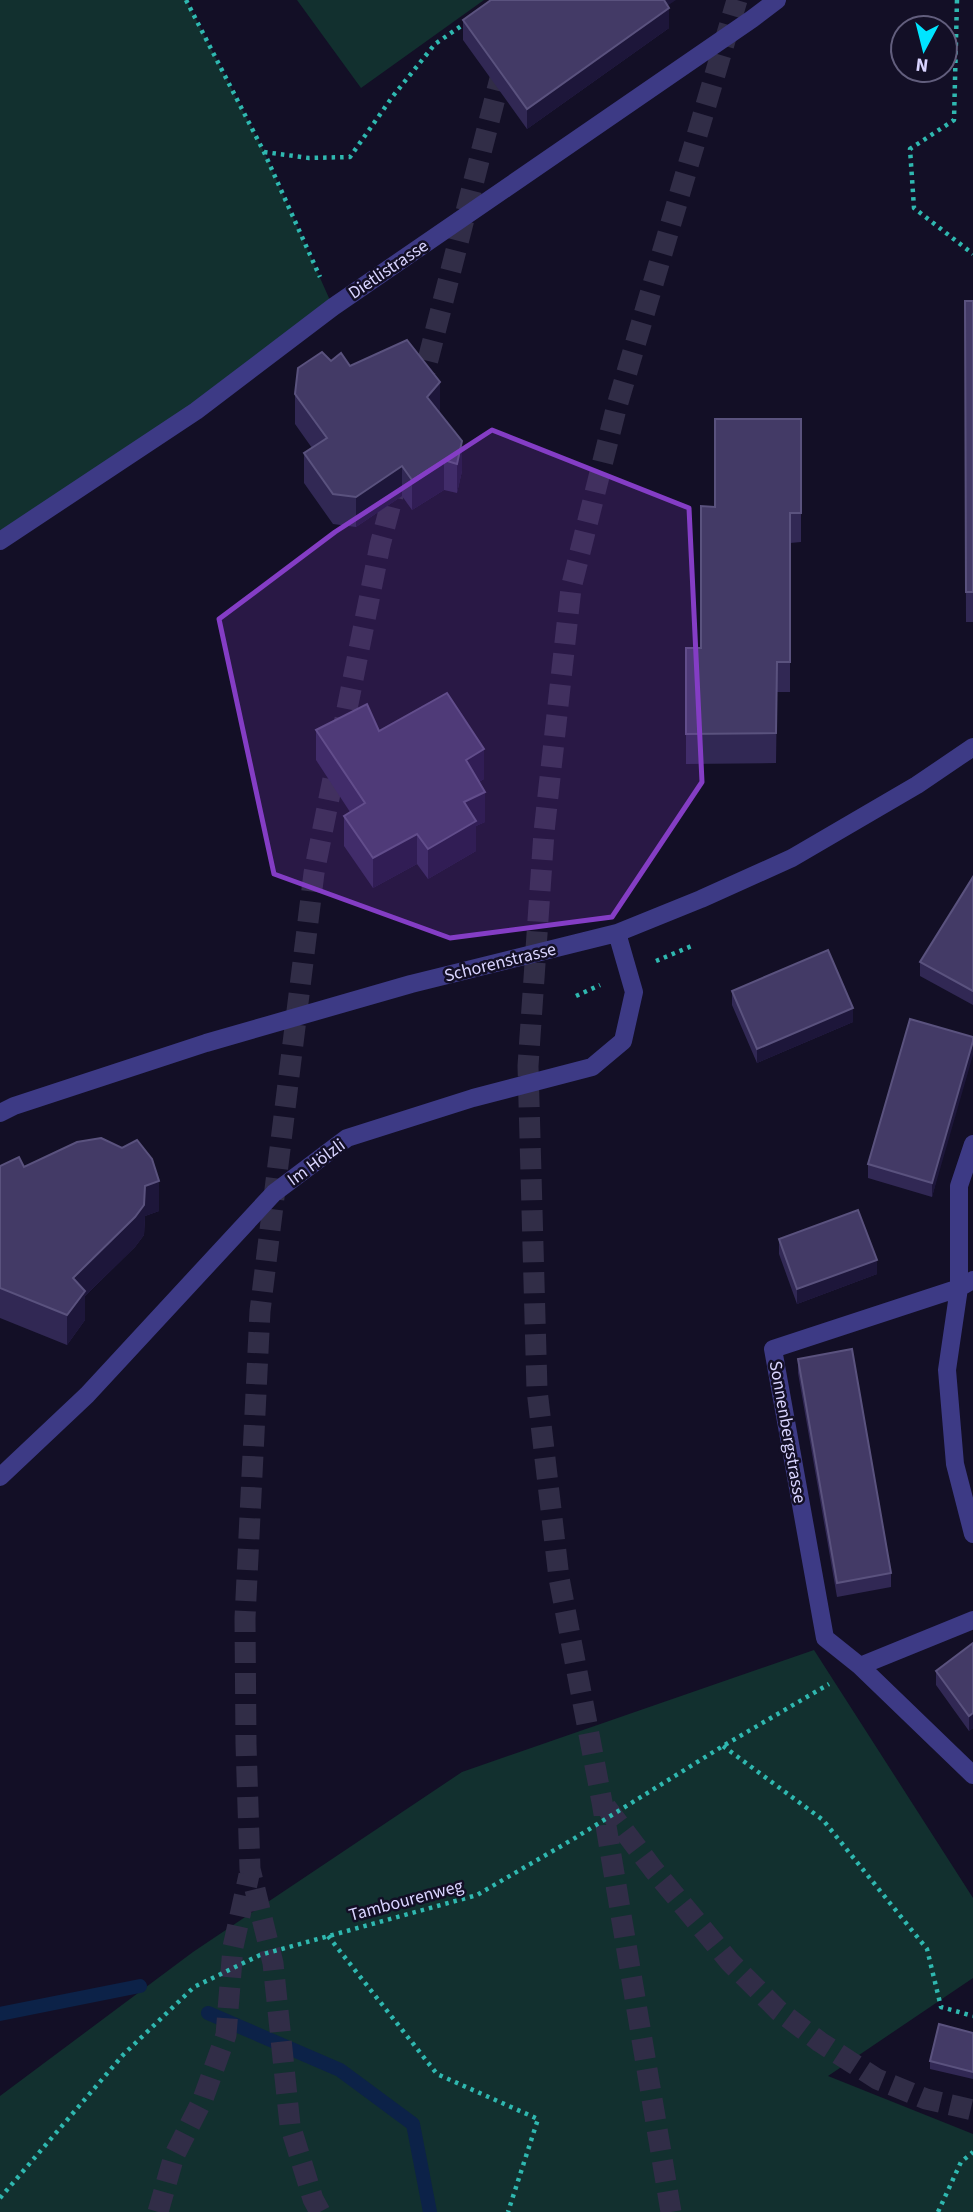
<svg xmlns="http://www.w3.org/2000/svg" width="973" height="2212" font-family="'Source Sans 3',sans-serif">
<style>
.green{fill:#12302f}
.lines{fill:none;stroke-linecap:round;stroke-linejoin:round}
.stream{stroke:#0c2248;stroke-width:14}
.motorway-tunnel{stroke:#312d47;stroke-width:21;stroke-dasharray:21 10;stroke-linecap:butt}
.path{stroke:#2fb8b0;stroke-width:4.5;stroke-dasharray:3.5 5;stroke-linecap:butt}
.minor{stroke:#3d3a85;stroke-width:18}
.wall{fill:#312854}
.shaded-wall{fill:#1d163a}
.building{fill:#433a66;stroke:#5a527e;stroke-width:2}
.marked{fill:#843dc5;fill-opacity:0.2;stroke:#843dc5;stroke-width:5;stroke-linejoin:round}
.labels{text-anchor:middle;stroke-width:5;stroke-linejoin:round;paint-order:stroke}
.street-label{font-size:18px;fill:#d9d4ff;stroke:#130f26}
</style>
<rect width="100%" height="100%" fill="#130f26"/>
<!-- green -->
<path class="green" d="M0,0h186l78,152 69,155 -333,231z
M297,0h187l-123,88z
M814,1650l159,248v80l-145,98 145,58v78h-973v-116l193,-144 269,-180z"/>
<g class="lines">
<!-- stream -->
<path class="stream" d="M208,2013l132,57 73,54 17,88
M0,2014l140,-28"/>
<!-- motorway-tunnel -->
<path class="motorway-tunnel" d="M420,391l84,-328
M606,1807l47,62 77,93 49,49 41,31 57,37 49,20 47,11
M158,2212l16,-56 29,-57 23,-64 7,-88 16,-72
M320,2212l-7,-13 -23,-74 -17,-162 -23,-94 -4,-125 -1,-126 15,-307 54,-438 66,-328 18,-68
M671,2212l-69,-410 -43,-224 -22,-188 -9,-324 16,-234 27,-244 45,-179 121,-409"/>
<!-- path -->
<path class="path" d="M186,0l78,152 56,125
M957,0l-3,120 -44,29 4,59 59,46
M264,152l45,6 41,-1 43,-61 42,-52 32,-22
M656,961l38,-16
M576,996l24,-11
M723,1746l100,74 104,129 14,58 32,9
M328,1936l109,138 101,45 -30,93
M0,2198l123,-143 71,-68 66,-32 217,-60 98,-57 148,-92 106,-62
M938,2212l23,-50 12,-10"/>
<!-- minor -->
<path class="minor" d="M0,541l196,-130 137,-104 419,-288 25,-19
M0,1113l14,-7 192,-63 205,-59 206,-51 84,-34 91,-41 125,-73 56,-38
M973,1144l-14,42v102l-12,82 8,94 18,70
M973,1280l-14,8 -186,61 52,289 35,28 113,109
M0,1477l87,-82 187,-202 73,-55 126,-40 119,-31 31,-26 11,-49 -17,-59
M860,1666l113,-46"/>
</g>
<!-- wall -->
<path class="wall" d="M668,6l1,22 -142,101 -64,-89v-20z
M965,301h8v321h-7z
M331,361l19,5 90,46 -1,1 23,58 -5,22 -13,-3 -32,20 -10,-14 -46,31 -23,-3 -29,-41v-30l8,-5 -17,-24v-30z
M801,419v123l-11,1v149h-13l-1,71 -90,1v-116h15l14,-141z
M316,730l63,1 105,48 -5,3 6,40 -9,4v25l-48,28 -11,-15 -44,24 -29,-42v-30l6,-4 -34,-52z
M973,877v128l-53,-29v-14z
M732,991l121,31 -96,41 -25,-58z
M973,1037l-41,160 -64,-19v-14z
M0,1166l24,1 135,44 -14,5 -1,19 -9,12 -50,49v24l-18,25 -67,-27z
M779,1239l98,35 -80,30 -18,-50z
M798,1359l93,214v14l-54,10 -39,-224z
M973,1643v85l-4,3 -33,-46v-14z
M973,2033v46l-43,-10v-8z"/>
<!-- shaded-wall -->
<path class="shaded-wall" d="M658,0h18l-18,12z
M669,8v20l-142,101v-20z
M440,382v30l-13,15v-30z
M462,441v30l-5,22v-29z
M444,460v30l-32,20v-30z
M402,466v30l-46,31v-30z
M484,749v30l-18,10v-29z
M485,792v30l-9,4v25l-48,28v-30l36,-47z
M417,834v30l-44,24v-30z
M853,1008v14l-96,41v-14z
M973,1041v14l-41,142v-14z
M159,1181v30l-14,5 -1,19 -9,12 -50,49v24l-18,25v-30l6,-37 72,-92z
M877,1260v14l-80,30v-15z
M973,1713v15l-4,3v-15z"/>
<!-- building -->
<path class="building" d="M491,0h173l5,8 -142,101 -64,-89z
M965,301h8v291h-7z
M407,340l33,42 -13,15 35,44 -5,23 -13,-4 -32,20 -10,-14 -46,31 -23,-3 -29,-41 23,-15 -32,-44 3,-26 24,-16 9,9 10,-8 9,13z
M715,419h86v94h-11v149h-13l-1,71 -90,1v-86h15v-142l14,1z
M447,693l37,56 -18,11 19,32 -21,10 12,19 -48,28 -11,-15 -44,24 -29,-42 21,-13 -49,-73 51,-26 12,27z
M973,877v114l-53,-29z
M828,950l25,58 -96,41 -25,-58z
M910,1019l63,18v4l-41,142 -64,-19z
M101,1138l21,10 15,-8 15,19 7,22 -14,5 -1,19 -9,12 -62,61 12,13 -18,24 -67,-27v-122l19,-9 5,10 53,-25z
M858,1210l19,50 -80,29 -18,-50z
M852,1349l39,224 -54,10 -39,-224z
M973,1643v70l-4,3 -33,-45z
M939,2024l34,9v39l-43,-11z"/>
<!-- marked area -->
<path class="marked" d="M492,430l197,78 13,274 -90,135 -162,21 -176,-64 -55,-255 116,-87z"/>
<g class="labels">
<!-- street labels -->
<g class="street-label">
<text transform="translate(388 269) rotate(-34)" y="6">Dietlistrasse</text>
<text transform="translate(500 962) rotate(-14)" y="6">Schorenstrasse</text>
<text transform="translate(316 1162) rotate(-36)" y="6">Im Hölzli</text>
<text transform="translate(788 1432) rotate(80)" y="6">Sonnenbergstrasse</text>
<text transform="translate(406 1900) rotate(-15)" y="6">Tambourenweg</text>
</g>
</g>
<!-- north arrow -->
<g transform="translate(924 49) rotate(187)"><circle r="33" fill="#130f26" stroke="#625e7d" stroke-width="2"/>
<path d="M0-5L12 26L0 18L-12 26Z" fill="#00e5ff"/>
<text y="-10" font-size="19" font-weight="bold" text-anchor="middle" fill="#d9d4ff">N</text>
</g>
</svg>
